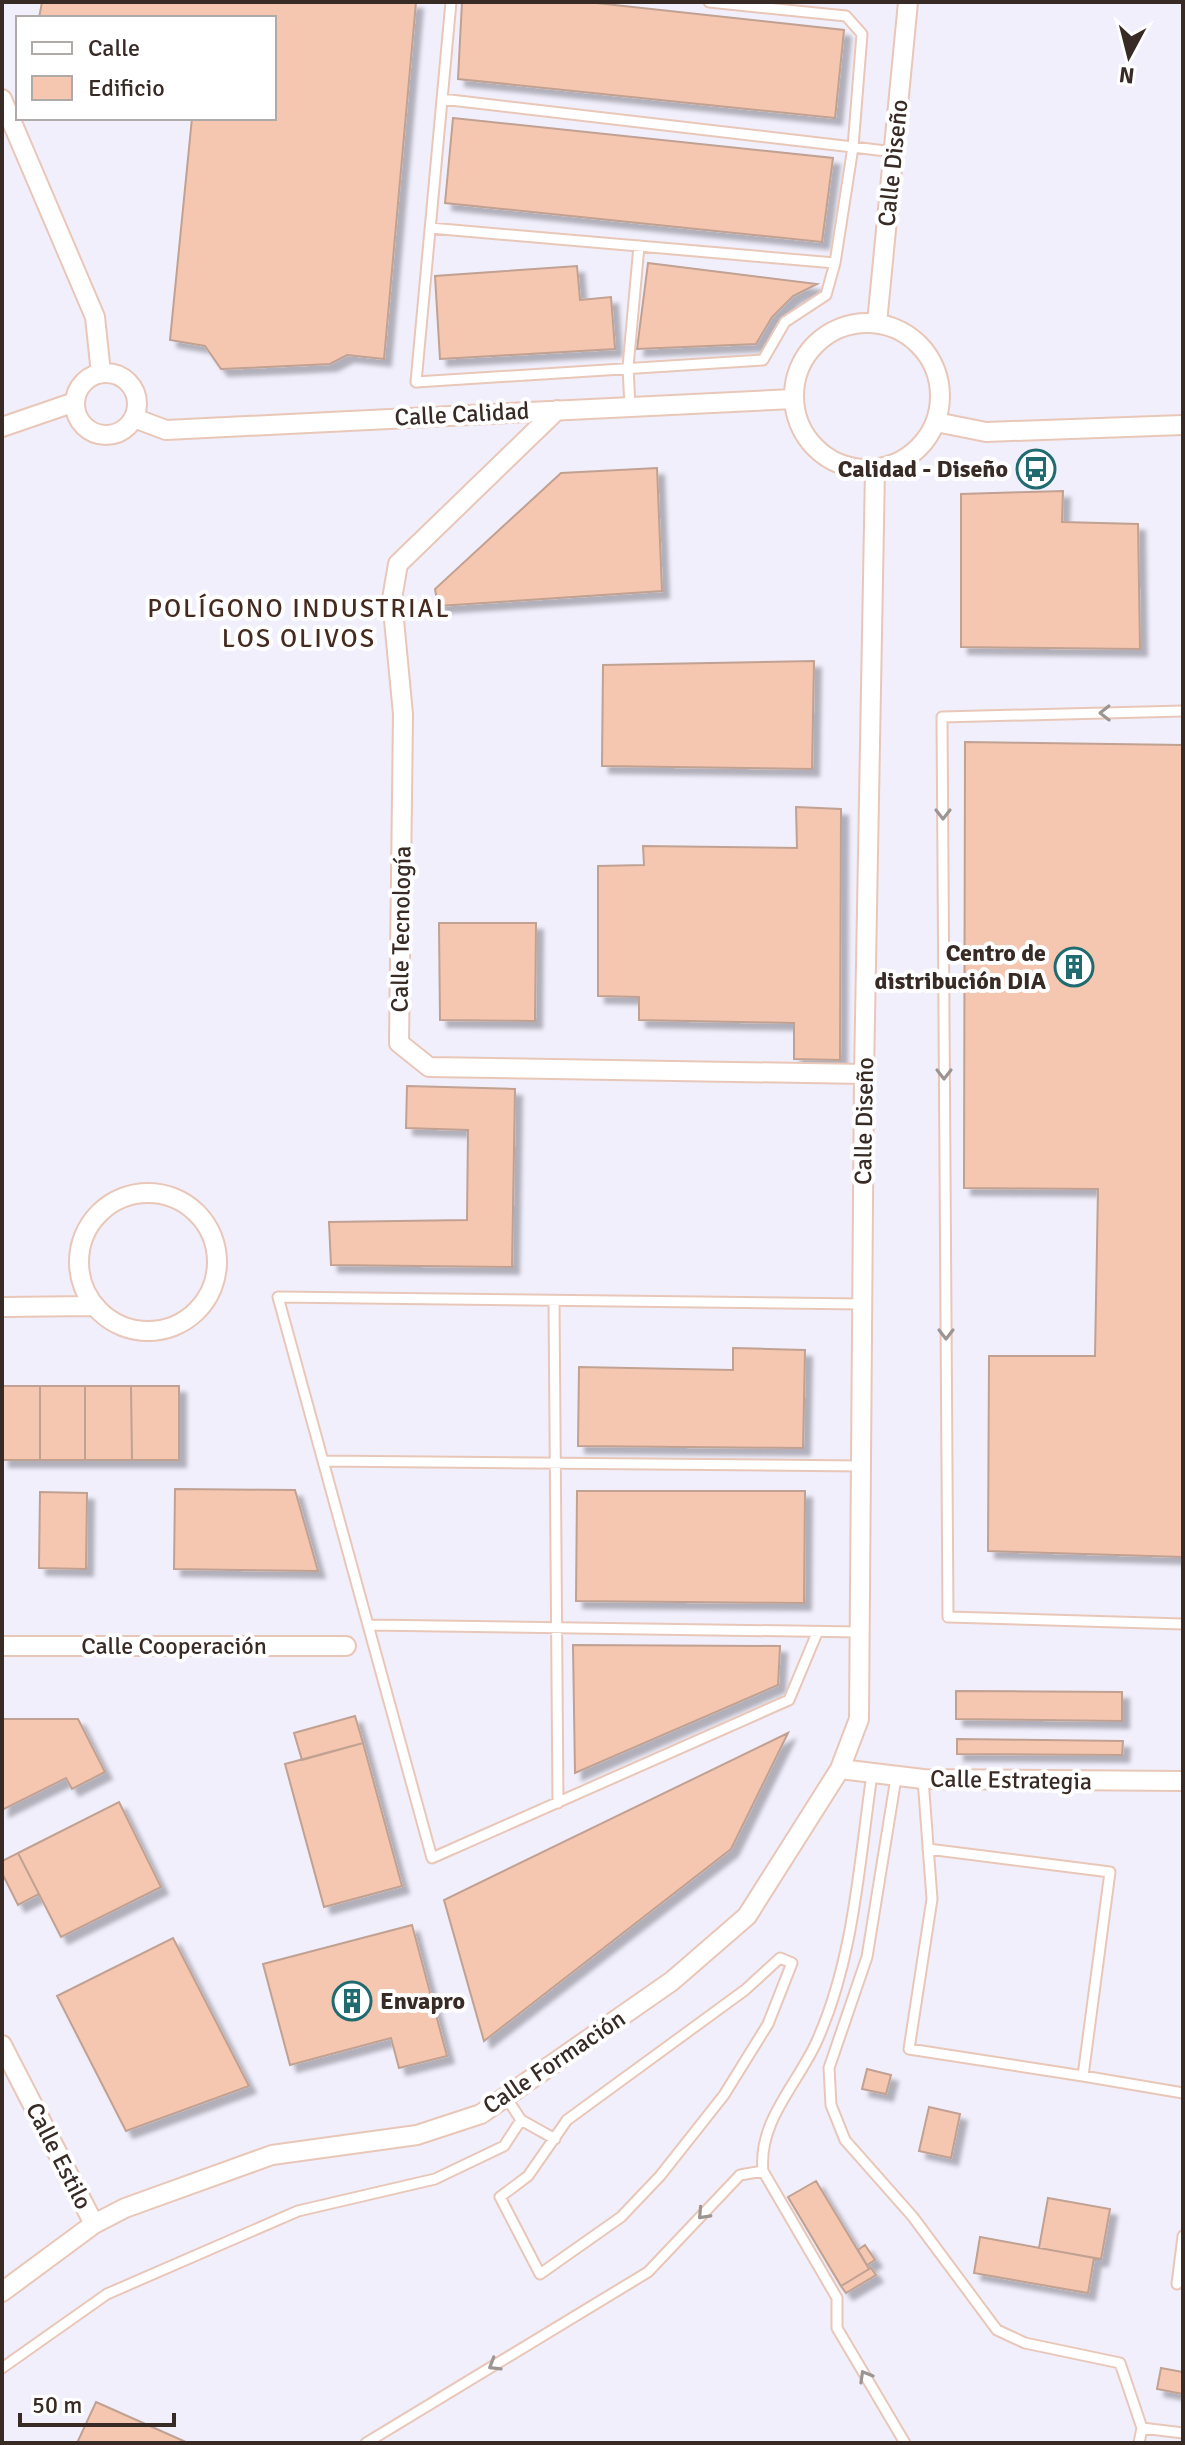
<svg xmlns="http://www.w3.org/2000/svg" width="1185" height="2445" font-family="Signika,sans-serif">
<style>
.industrial{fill:#f1effc;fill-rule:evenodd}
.building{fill:#f5c7b1;stroke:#c1a192;stroke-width:2;filter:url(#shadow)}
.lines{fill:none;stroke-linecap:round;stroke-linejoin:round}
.lane-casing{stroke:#e9c7b8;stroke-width:13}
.street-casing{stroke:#e9c7b8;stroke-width:22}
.lane{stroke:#fff;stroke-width:9}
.street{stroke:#fff;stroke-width:18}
.oneway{stroke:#9c9592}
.labels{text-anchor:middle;stroke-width:8;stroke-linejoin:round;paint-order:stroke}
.street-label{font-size:24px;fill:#382b25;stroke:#fff}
.poi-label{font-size:24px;font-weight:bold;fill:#382b25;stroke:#fff;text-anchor:end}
.neighbourhood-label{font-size:26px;letter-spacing:2px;fill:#452b1f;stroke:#fff}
</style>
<defs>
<filter id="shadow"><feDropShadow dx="7" dy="7" stdDeviation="2" flood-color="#0004"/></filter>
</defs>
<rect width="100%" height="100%" fill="#fbfbfb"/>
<!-- industrial -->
<path class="industrial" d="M2,2h1181v2441h-1181zM18,18h256v100h-256z"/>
<!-- building -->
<path class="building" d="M42,2h374l-32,357 -37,-4 -17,9 -109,5 -16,-23 -35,-6 22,-222h82v-100h-235z
M462,2h125l257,28 -9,88 -377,-39z
M453,118l380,40 -11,84 -377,-39z
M648,263l169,21 -24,12 -21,21 -16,27 -119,5z
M577,266l3,34 31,-3 4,52 -175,10 -5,-83z
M657,468l5,123 -224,15 -3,-17 126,-116z
M1063,491l-1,31 76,2 2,125 -179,-2v-153z
M814,661l-2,108 -210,-3 1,-101z
M965,742l218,3v812l-195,-6 1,-195h106l3,-167 -134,-1z
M796,807l45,2 -1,251 -46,-1v-36l-155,-3v-23l-41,-1v-130l46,-1 -1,-19 154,2z
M439,923h97l-1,98 -95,-1z
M407,1086l108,3 -3,178 -181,-2 -2,-43 138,-2 1,-90 -62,-2z
M733,1348l72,2 -2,98 -225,-2 1,-79 154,3z
M2,1386h38v74h-38z
M40,1386h45v74h-45z
M85,1386h46l1,74h-47z
M131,1386h48v74h-47z
M175,1489l120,1 23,81 -144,-2z
M577,1491h228l-1,112 -228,-2z
M40,1492l47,1 -1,76 -47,-1z
M573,1645l207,1 -2,39 -203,88z
M956,1691l166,1v29l-166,-2z
M355,1716l8,27 -61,17 -8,-27z
M2,1719h76l27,53 -33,17 -6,-11 -64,32z
M788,1733l-57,116 -247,192 -40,-141z
M957,1739l166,2 -1,14 -165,-1z
M363,1743l39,143 -78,21 -39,-143z
M119,1802l42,85 -100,50 -43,-84z
M18,1853l21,41 -21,11 -16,-32v-12z
M412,1925l35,131 -48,12 -8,-30 -101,27 -27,-101z
M173,1938l76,148 -123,45 -69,-135z
M867,2069l24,6 -5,19 -24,-5z
M929,2107l31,7 -9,44 -32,-7z
M816,2181l53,88 -28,17 -53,-89z
M1048,2198l62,11 -9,50 -62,-11z
M980,2237l114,21 -6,35 -114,-20z
M865,2245l10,15 -8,5 -9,-15z
M871,2268l5,7 -30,18 -5,-7z
M1161,2368l22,4v22l-26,-5z
M96,2402l92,41h-111z"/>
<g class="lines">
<defs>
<path id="lane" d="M709,2l137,14 16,18 -9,113 41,5
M442,99l411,48 -18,116 -9,32 -41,27 -22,38 -347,22 35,-380
M430,228l405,35
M630,407l-2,-40 11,-121
M1183,711l-241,6 6,900 235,7
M554,1301l4,502
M323,1461l538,5
M368,1625l491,7
M817,1633l-28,67 -357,158 -154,-561 584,7
M872,1774c-13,90 -18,186 -56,269 -20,43 -58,79 -53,128l74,127v30l68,115
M896,1778l-29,179 -38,111 2,37 14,35 68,77 84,113 28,13 95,20 22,65 -3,15
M923,1779l9,120 -23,150 174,27
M928,1849l182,23 -27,204 100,17
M780,1958l12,5 -24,61 -44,71 -64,81 -39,41 -81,57 -40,-77 28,-21 39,-56 178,-130z
M506,2097l15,23 34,19
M1177,2284l6,-48
M2,2368l105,-74 191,-83 137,-32 69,-33 17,-26
M1142,2428l41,5
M366,2443l282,-171 92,-97 23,-4"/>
<path id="street" d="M2,99l93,218 6,56
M794 396a73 73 0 1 1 146 0a73 73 0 1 1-146 0Z
M877,323l31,-321
M75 404a31 31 0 1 1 62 0a31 31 0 1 1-62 0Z
M557,410l-159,154 -6,35 11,115 -4,329 30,24 435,7
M134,418l32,12 627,-31
M936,422l50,10 197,-7
M2,427l73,-25
M79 1262a69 69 0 1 1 138 0a69 69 0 1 1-138 0Z
M2,1307l91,-1
M2,1646h344
M840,1769l83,10 260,2
M2,2045l92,179
M2,2292l92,-68 31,-16 147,-53 145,-20 64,-21 191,-133 75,-65 93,-147 19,-50 5,-645 11,-605"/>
</defs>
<!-- lane casing -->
<use href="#lane" class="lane-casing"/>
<!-- street casing -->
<use href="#street" class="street-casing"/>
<!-- lane -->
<use href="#lane" class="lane"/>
<!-- street -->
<use href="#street" class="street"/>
</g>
<!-- one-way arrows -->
<defs><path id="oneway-chevron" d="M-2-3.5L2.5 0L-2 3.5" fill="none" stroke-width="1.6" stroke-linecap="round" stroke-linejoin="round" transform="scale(2)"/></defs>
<g class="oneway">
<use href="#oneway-chevron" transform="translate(1105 713) rotate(179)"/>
<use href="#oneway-chevron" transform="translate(943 814) rotate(90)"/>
<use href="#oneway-chevron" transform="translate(944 1074) rotate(90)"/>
<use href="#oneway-chevron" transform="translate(946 1334) rotate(90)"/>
<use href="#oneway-chevron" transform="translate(703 2214) rotate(133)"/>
<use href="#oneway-chevron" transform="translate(494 2365) rotate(149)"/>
<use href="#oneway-chevron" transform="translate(865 2376) rotate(-120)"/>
</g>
<!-- icons -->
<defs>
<symbol id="bus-ring" viewBox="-11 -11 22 22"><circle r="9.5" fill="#fff" stroke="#1f6b6f" stroke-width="1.5"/><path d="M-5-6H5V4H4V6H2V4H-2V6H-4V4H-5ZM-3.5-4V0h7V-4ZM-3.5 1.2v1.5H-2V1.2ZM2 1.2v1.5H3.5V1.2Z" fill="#1f6b6f"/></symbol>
<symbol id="building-ring" viewBox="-11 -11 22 22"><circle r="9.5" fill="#fff" stroke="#1f6b6f" stroke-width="1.5"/><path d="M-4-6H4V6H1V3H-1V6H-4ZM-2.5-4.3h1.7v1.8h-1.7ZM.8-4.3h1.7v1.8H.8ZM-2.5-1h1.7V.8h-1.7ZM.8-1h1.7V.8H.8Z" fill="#1f6b6f"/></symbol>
</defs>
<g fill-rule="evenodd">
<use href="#bus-ring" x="1014" y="447" width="44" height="44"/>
<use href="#building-ring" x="1052" y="945" width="44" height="44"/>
<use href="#building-ring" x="330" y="1979" width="44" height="44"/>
</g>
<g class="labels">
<!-- street labels -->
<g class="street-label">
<text transform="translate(893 163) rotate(-84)" y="8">Calle Diseño</text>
<text transform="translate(462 414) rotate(-3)" y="8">Calle Calidad</text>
<text transform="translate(401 929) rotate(-89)" y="8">Calle Tecnología</text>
<text transform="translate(864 1121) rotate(-89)" y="8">Calle Diseño</text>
<text x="174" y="1654">Calle Cooperación</text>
<text transform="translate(1011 1780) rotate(1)" y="8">Calle Estrategia</text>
<text transform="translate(554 2062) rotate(-34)" y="8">Calle Formación</text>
<text transform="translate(59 2156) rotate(63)" y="8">Calle Estilo</text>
</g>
<!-- poi labels -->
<g class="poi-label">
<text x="1008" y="477">Calidad - Diseño</text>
<text x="1046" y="961">Centro de<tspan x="1046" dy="28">distribución DIA</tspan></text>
<text x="380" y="2009" text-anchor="start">Envapro</text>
</g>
<!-- neighbourhood labels -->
<g class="neighbourhood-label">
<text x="299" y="617">POLÍGONO INDUSTRIAL<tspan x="299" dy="30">LOS OLIVOS</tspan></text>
</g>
</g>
<!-- border -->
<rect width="1185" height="2445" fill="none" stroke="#382b25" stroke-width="8"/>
<!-- legend -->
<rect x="16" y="16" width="260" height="104" fill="#ffffff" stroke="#afaaa8" stroke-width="2"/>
<rect x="32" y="42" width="40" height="12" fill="#ffffff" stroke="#afaaa8" stroke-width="2"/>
<text x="88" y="56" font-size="24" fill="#382b25">Calle</text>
<rect x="32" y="76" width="40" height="24" fill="#f5c7b1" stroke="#afaaa8" stroke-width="2"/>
<text x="88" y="96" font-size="24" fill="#382b25">Edificio</text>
<!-- north arrow -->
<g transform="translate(1129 56) rotate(187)" stroke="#ffffff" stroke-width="6" paint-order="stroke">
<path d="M0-6L14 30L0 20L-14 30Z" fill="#382b25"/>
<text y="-12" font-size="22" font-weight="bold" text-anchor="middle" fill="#382b25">N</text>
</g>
<!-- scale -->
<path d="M20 2413v12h154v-12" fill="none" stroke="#382b25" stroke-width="4"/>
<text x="32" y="2413" font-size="24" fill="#382b25" stroke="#ffffff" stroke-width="6" paint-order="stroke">50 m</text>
</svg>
